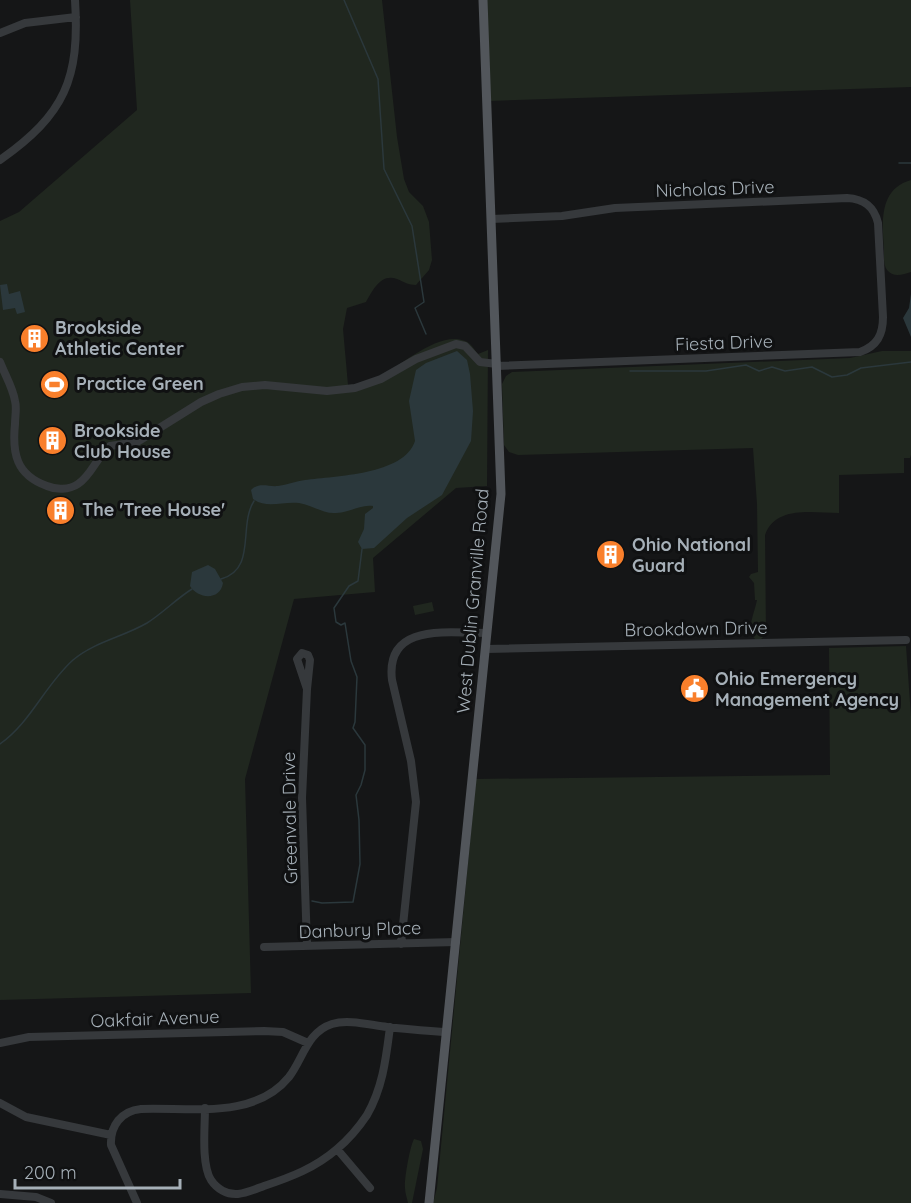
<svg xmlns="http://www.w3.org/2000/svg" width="911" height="1203" font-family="Quicksand,sans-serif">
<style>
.green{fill:#20271f}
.water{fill:#2b383c}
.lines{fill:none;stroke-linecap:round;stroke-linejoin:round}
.stream{stroke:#2b383c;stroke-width:1.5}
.minor{stroke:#36393c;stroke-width:8}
.major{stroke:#52565b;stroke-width:9}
.labels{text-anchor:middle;stroke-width:6;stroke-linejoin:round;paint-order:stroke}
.street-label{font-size:18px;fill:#a6b0b8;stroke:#101112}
.poi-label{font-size:18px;font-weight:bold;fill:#a6b0b8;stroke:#101112;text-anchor:start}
</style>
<rect width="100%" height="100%" fill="#151617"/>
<!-- green -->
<path class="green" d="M130,0h252l15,137 7,42 5,13 14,14 6,16 3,38 -3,10 -13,15c-7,0 -12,-3 -19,-6 -16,-6 -24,11 -31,23l-19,6 -4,21 5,56c11,-1 21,-4 31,-8 22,-11 60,-47 86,-36 6,2 9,8 13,13l10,-4 -1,136 -31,2 -83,70 2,34 -81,7 -49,180 6,214 -251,7v-779l19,-9 118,-102z
M486,0h425v87l-422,14z
M911,180v92c-7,2 -17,6 -23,-1 -5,-5 -4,-15 -4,-23 -2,-26 -5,-59 27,-68z
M882,351h29v104l-1,3h-6v15l-65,2v38c-26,0 -63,-8 -74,22l1,99 -5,5h-6l-5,-6c0,-12 5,-23 7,-33h-2l-1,-17 -5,-6 2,-3 7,-2 -1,-68 -4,-56 -235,7 -9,-3 -5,-7 -2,-61 4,-8 6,-4 338,-14z
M432,602l2,9 -19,4 -2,-9z
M906,646l5,70v487h-478l4,-15 39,-409 354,-4 -1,-127z
M414,1139l7,2 2,8 -11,54h-4c-1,-5 -3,-10 -3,-15 -1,-8 5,-42 9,-49z"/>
<!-- water -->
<path class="water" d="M7,284l2,10 11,-3 5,21 -8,2 -2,-6 -12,2 -3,-25z
M911,294v43l-8,-19 6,-10z
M457,351l10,9 3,14 3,37 -2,30 -29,54 -35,23 -33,30 -12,1 -4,-7 6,-13 1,-15 8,-6v-2c-13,-2 -24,7 -37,7 -13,1 -24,-8 -37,-10 -16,-2 -32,6 -46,-4l-2,-9c8,-8 17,-3 27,-4 9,-1 18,-5 27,-6 30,-4 99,-5 110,-39l-6,-40 7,-31 10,-7z
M208,565l7,4 8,14c-3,18 -25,16 -33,3l2,-14z"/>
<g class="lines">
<!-- stream -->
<path class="stream" d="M344,0l34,79 6,90 28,57 12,76 -9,6 11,26
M899,163h12
M630,371h76l40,-6 13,6 13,-4 13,4 27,-4 20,10 15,-2 14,-7 50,-6
M221,579c36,-10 17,-53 33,-78
M0,744c31,-22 45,-59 73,-84 21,-18 50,-23 74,-37 16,-10 29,-24 45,-34
M312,901l10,2 31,-1 7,-38 -1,-44 -3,-25 5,-10 4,-15v-25l-12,-17 2,-6 2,-45 -6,-16 -6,-38 -4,2 -5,-3 -2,-14 15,-22 9,-5 4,-32"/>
<!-- minor -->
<path class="minor" d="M0,33l25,-10 51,-6
M0,160c65,-46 80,-81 75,-160
M491,219l71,-3 53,-8 232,-10c17,1 27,8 31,25l5,94c0,18 -6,29 -23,35l-363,14
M0,362c5,13 13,26 15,39 2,7 0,15 0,23 -3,29 1,51 32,62 9,4 22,4 31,-2 14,-9 19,-28 32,-38l27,-4 64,-40 18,-8 23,-7 23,-2 62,6 28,-3 26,-9 35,-20 40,-15 9,2 15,16 17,2
M486,649l420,-9
M307,689l3,-29 -2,-5 -6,-2 -5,6 10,30 -5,109 5,148
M401,944l15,-142 -5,-41 -19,-81c-7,-58 57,-47 95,-47
M264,947l192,-5
M0,1043l29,-6 235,-6 19,1 25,11
M0,1103l26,14 85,18
M205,1108c0,18 -4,56 6,72 6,9 16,15 27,14 9,-1 18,-5 26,-8 27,-9 51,-18 73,-37 12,-10 22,-22 30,-34 16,-28 19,-57 23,-88
M337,1149l33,39
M0,1194l36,3 15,6
M137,1203l-26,-58c-1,-19 10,-34 30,-36 49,-2 113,11 148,-32 14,-18 18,-45 43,-53 16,-5 38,1 55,3 19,2 39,4 59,5"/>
<!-- major -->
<path class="major" d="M429,1203l72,-709 -18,-494"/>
</g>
<!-- icons -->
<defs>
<symbol id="building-disc" viewBox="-11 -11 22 22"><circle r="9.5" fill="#f97f2b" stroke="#101112"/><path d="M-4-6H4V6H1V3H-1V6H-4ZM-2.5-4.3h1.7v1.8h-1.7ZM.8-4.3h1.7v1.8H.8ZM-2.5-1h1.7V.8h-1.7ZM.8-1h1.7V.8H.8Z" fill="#fff"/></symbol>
<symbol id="stadium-disc" viewBox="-11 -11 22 22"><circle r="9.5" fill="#f97f2b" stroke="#101112"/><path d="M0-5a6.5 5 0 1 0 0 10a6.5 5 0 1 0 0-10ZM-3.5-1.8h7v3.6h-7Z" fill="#fff"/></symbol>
<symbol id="civic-disc" viewBox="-11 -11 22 22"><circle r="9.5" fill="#f97f2b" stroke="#101112"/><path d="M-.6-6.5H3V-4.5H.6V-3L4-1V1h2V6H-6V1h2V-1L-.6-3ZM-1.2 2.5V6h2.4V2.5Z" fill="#fff"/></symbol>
</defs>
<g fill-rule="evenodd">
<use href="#building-disc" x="18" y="322" width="33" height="33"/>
<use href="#stadium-disc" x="38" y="368" width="33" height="33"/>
<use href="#building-disc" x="36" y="424" width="33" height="33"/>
<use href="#building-disc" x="44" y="494" width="33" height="33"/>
<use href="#building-disc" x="594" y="538" width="33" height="33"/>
<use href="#civic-disc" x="678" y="672" width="33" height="33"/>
</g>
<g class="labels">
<!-- street labels -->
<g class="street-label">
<text transform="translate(715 189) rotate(-2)" y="6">Nicholas Drive</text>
<text transform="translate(724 343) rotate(-2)" y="6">Fiesta Drive</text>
<text transform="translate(473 601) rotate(-85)" y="6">West Dublin Granville Road</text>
<text transform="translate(696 629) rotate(-1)" y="6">Brookdown Drive</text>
<text transform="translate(290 818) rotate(-91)" y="6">Greenvale Drive</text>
<text transform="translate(360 930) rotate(-2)" y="6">Danbury Place</text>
<text transform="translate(155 1019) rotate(-2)" y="6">Oakfair Avenue</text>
</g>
<!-- poi labels -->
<g class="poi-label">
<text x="55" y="334">Brookside<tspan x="55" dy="21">Athletic Center</tspan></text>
<text x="76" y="390">Practice Green</text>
<text x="74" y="437">Brookside<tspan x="74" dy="21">Club House</tspan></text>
<text x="82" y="516">The 'Tree House'</text>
<text x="632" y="551">Ohio National<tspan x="632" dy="21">Guard</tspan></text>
<text x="715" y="685">Ohio Emergency<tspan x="715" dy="21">Management Agency</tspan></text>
</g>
</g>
<!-- scale -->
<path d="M15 1179v9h165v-9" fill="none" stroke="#a6b0b8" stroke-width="3"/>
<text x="24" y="1179" font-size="18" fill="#a6b0b8" stroke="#101112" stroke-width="4.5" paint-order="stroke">200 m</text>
</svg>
